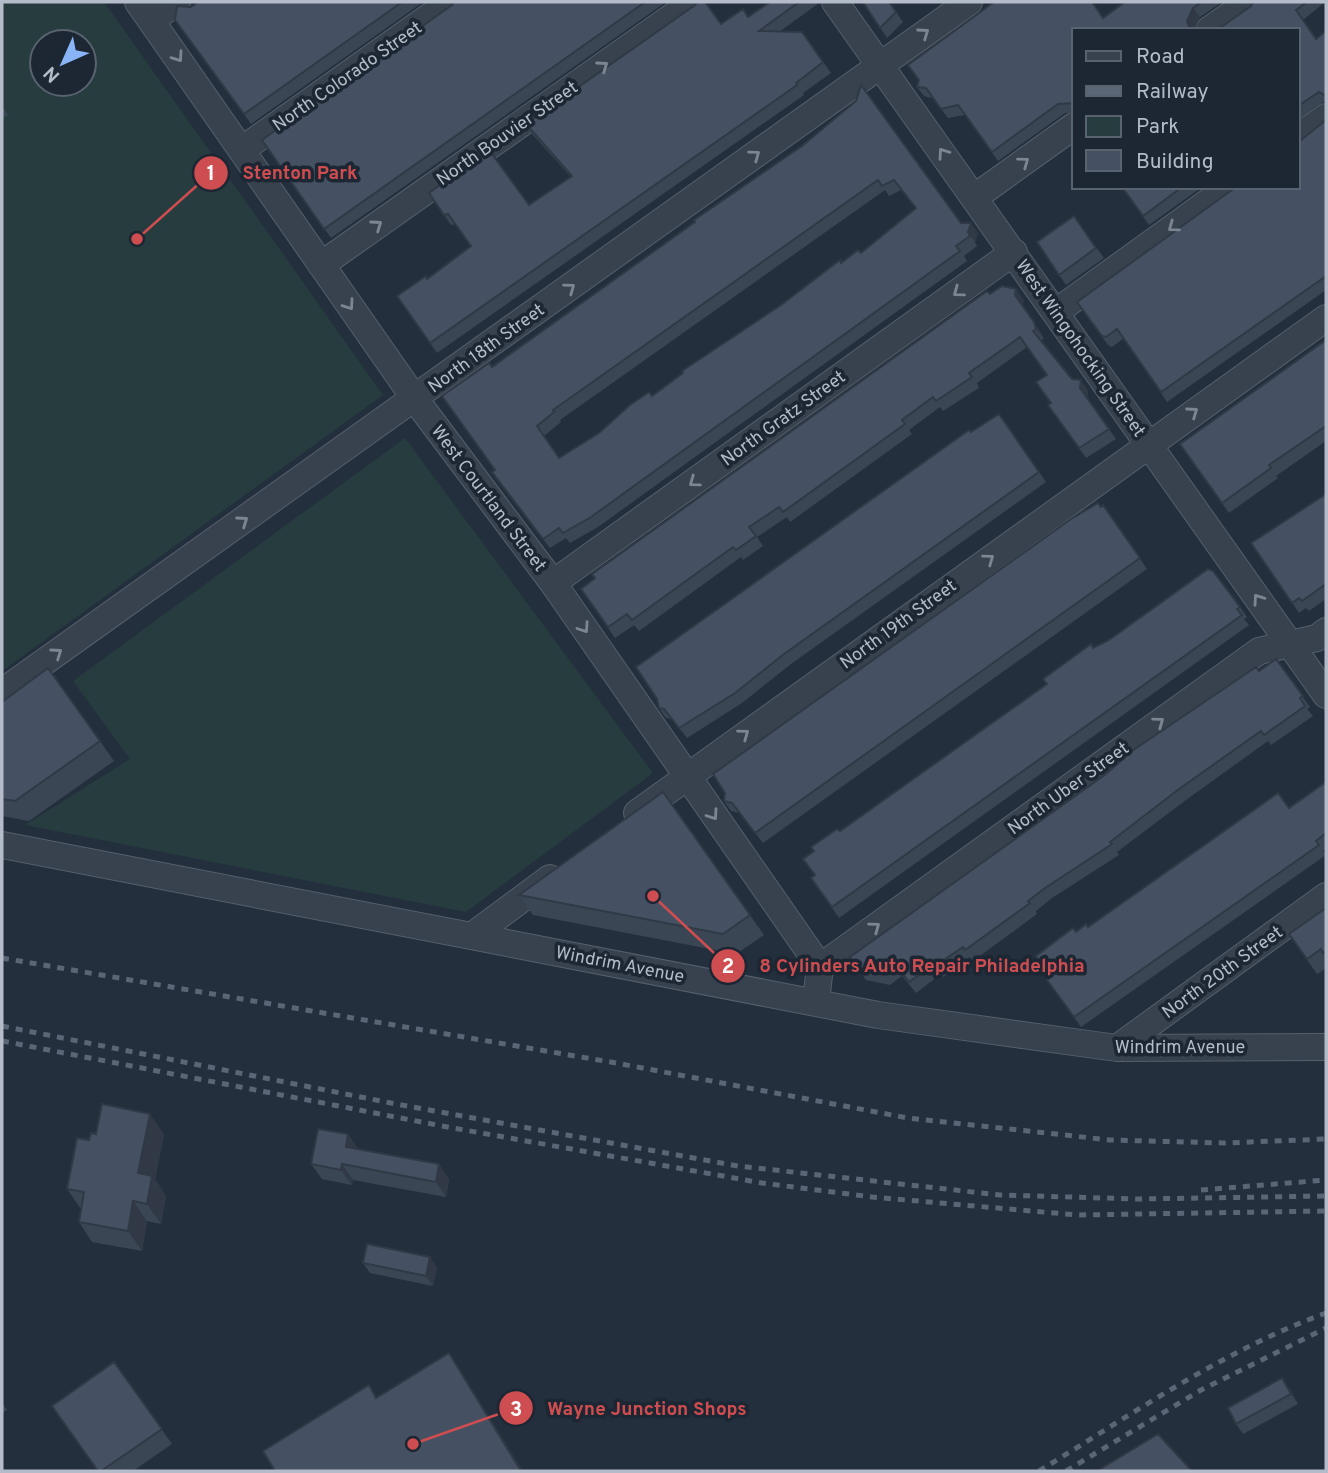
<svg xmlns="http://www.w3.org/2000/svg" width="1328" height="1473" font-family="Overpass,sans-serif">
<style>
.green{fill:#263c3f;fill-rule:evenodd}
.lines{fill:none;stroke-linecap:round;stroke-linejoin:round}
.street-casing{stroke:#565f6c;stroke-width:28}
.street{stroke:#38414e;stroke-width:26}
.rail{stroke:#5a6575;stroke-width:5;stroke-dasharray:7 7;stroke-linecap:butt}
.wall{fill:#3b4654;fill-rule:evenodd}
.shaded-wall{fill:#303945}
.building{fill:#455162;stroke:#303945;stroke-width:2;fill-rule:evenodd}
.oneway{stroke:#7c8592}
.labels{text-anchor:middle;stroke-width:7;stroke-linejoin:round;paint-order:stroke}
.street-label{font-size:18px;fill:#b4bcc9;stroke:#1d2633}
.leader{fill:none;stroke:#ce4d50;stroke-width:2.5}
.callout-dot{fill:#ce4d50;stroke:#1d2633;stroke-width:2.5}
.mark-label{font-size:21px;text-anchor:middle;font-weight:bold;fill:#fff}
.callout-label{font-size:19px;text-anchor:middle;font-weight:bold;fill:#ce4d50;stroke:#1d2633;stroke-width:7;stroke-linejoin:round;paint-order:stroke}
</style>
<rect width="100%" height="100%" fill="#242f3e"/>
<!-- green -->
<path class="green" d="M2,2h102l279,393 -381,276zM42,42h42v42h-42z
M405,438l248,335 -187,139 -441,-87 105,-66 -57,-78z"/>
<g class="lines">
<defs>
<path id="street" d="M138,2l277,397 138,184 267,384 -4,34
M835,2l491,693
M152,20l25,-18
M1209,30l40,-28
M1298,137l28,-20
M243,149l207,-147
M975,197l99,-71
M321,265l372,-263
M1056,312l173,-125
M553,583l461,-331
M2,692l967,-690
M637,813l689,-495
M2,845l876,170 239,33 209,-1
M473,935l77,-57
M820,967l439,-316 58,-13 9,-7
M1117,1048l209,-152"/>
</defs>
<!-- street casing -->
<use href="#street" class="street-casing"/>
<!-- street -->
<use href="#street" class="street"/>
<!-- rail -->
<path class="rail" d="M2,958l614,105 292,55 202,22 115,3 101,-4
M2,1026l394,78 342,62 262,29 139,4 187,-3
M2,1041l440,85 320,57 110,14 205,18 249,-4
M1201,1190l125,-10
M1039,1471c92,-56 185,-121 287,-158
M1066,1471l135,-81 125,-62"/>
</g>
<!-- wall -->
<path class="wall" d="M198,2h225l-172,122 -76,-104z
M454,2h212l-335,236 -69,-98 190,-135z
M770,2h48l1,1 -40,29h23l29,41 -28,20 1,2 -367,258 -40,-57 30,-17 43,-33 -15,-22 -4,1 -22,-32 100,12 42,-28 -38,-42 -7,-11 195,-100 27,-7z
M863,2h26l14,20 -16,16z
M1125,2h97l-22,15 -6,13h-120v83h-9l-67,48 -33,-46 -17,3 -16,-20 -8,-2 -7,-9 186,-69z
M1253,2h72l-22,18 13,19 10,-8v71l-1,-1 -27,19v-90l-47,-24z
M856,101l105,122 17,10 -3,9 2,4 -13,10 3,5 -369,266 -28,16 -4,-5 -16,10 -58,-76 3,-2 -3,-103 310,-221zM885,190l4,6 12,-6 15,19 -55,44 -20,10 -242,170 -40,25 -15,-22 17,-14 -1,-2z
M2,106l6,9 -6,4z
M1326,120v170l-159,112 -43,-64 -12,9 -4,-2 -31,-43 224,-162z
M1122,187h80l-53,38z
M1074,216l30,42 -38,27 -29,-43z
M990,294l34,6 -2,5 19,28 3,6 -3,1 31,39 16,12 -1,7 29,41 -30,19 -38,-53 3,-2 -4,-28 -20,-28 -50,36 2,5 -36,23 -3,-4 -31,23 3,4 -122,88 -3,-5 -30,20 6,9 -20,14 -2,-3 -102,74 -5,-6 -19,13 -34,-49z
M1326,340v101l-50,35 2,2 -49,35 -49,-69z
M999,414l47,68 -255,182 -49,39 -55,35 -15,-19 -6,-1 -7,-10 312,-276z
M1326,494v105l-17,12 -3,-3 -7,5 -48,-70z
M1103,505l44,64 -384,274 -24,-30 -8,-2 -7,-10z
M1240,607l7,10 -3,2 5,6 -410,293 -28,-40 4,-3 25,-44 207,-147 46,-36z
M1276,659l34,48 -3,2 6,7 -42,29 -3,-4 -82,59 -69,52 2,3 -67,43 -16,13 1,3 -64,47 -3,-4 -27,20 -2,-3 -25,19 -14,-17 -12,9 -24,-5 -16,-23z
M2,702l98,39 14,20 -85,60 -27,-5z
M1326,782v67l-3,2 3,4 -245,172 -34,-47 4,-3 25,-45 12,-5 201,-119z
M663,792l101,143 -28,19 -203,-39 -14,-20z
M1326,908v60l-9,6 -28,-40z
M96,1134h68l-9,45 11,17 -5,28 -14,-3 -5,30 -50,-9 -13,-20 2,-13 -14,-20 22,-49z
M359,1149l90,30 -3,18 -93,-17 -1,5 -30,-6 -11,-15z
M363,1263l74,4 -4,19 -63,-13z
M114,1362l58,82 -39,27h-35z
M1290,1389l8,15 -55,30 -7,-10z
M2,1403l5,7 -5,3z"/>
<!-- shaded-wall -->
<path class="shaded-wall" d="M1193,8l7,9 -6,13h-4l-3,-9z
M971,223l7,10 -3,9 -7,-10z
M1016,289l8,11 -2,5 -7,-10z
M1034,322l7,11 3,6 -8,-10z
M1081,380l7,11 -1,7 -7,-10z
M150,1114l14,20 -9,45 11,17 -5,28 -14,-20 -9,-31z
M348,1134l11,16 -13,-3z
M342,1164l11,16 -1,5 -11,-15z
M439,1164l10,15 -3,18 -10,-15z
M133,1201l14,20 -5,30 -14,-20z
M430,1257l7,10 -4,19 -7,-10z
M449,1353l13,20 61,98h-2z
M1282,1378l8,11 8,15 -7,-10z"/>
<!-- building -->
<path class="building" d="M198,2h204l-158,112 -69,-94 2,-14 14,1z
M454,2h191l-321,227 -62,-89 190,-135z
M697,2h8l16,22 22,-15 5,8 22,-15h29l-40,29 43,1 21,30 -27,21 1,2 -367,258 -33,-47 29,-20 1,3 44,-33 -23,-32 -4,1 -15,-22 60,-43 40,55 43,-29 -46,-52 169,-119z
M863,2h26l7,10 -16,16z
M994,2h98l11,16 22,-16h77l-9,6 -6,13 3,9h-116v73l-16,1 -66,48 -34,-47 -17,4 -15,-21 -9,-1 2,-7 -11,-15z
M1253,2h54l-11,8 20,29 10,-8v65l-7,-4 -21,14v-76h-81l34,-24z
M861,85l100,138h10l-3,9 2,4 -14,10 4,5 -369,266 -28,16 -4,-5 -16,11 -51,-67 3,-2 -53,-74 47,-33 3,4 203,-145 -1,-2 108,-74 54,-45zM878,180l4,6 12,-6 22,28 -55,45 -3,-3 -17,13 -1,-3 -59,45 -99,66 1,2 -31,23 -3,-4 -19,13 -31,28 -40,25 -22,-32 17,-14 -1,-2z
M1326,120v156l-165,116 -44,-63 -11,8 -4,-1 -25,-34 155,-112 1,-3h65v-46l3,-1z
M1122,187h60l-39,29z
M1074,216l22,32 -37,27 -22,-33z
M1002,286l14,3 -1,6 19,27 2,7 -3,2 39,48 9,1 -1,8 29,41 -30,19 -31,-43 3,-2 -15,-21 11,-7 -27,-38 -51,36 3,4 -36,24 -3,-4 -31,23 3,4 -122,88 -4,-5 -30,20 7,9 -20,14 -3,-3 -101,73 -5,-6 -19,13 -27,-38 14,-11 -3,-4 395,-283 3,3z
M1326,340v86l-57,39 2,3 -49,35 -42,-59z
M999,414l40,58 -255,182 -49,39 -56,35 -15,-19 -5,-1 -2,-9 -21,-32 333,-237 2,2z
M1326,494v90l-24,17 -3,-3 -7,5 -41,-60z
M1098,503l3,4 2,-2 37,53 -385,275 -23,-30 -8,-2 1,-8 -12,-19 358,-255z
M1208,569l5,2 27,36 -3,2 5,6 -410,292 -21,-29 4,-3 -12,-16 11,-8 -3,-4 26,-18 3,2 207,-147 -4,-5 48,-35 2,4 16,-8z
M1276,659l27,37 -3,2 5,8 -41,29 -3,-4 -82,58 -69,53 2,2 -67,44 -17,13 2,2 -65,47 -2,-3 -28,19 -1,-2 -25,18 -14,-17 -12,9 -24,-4 -9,-13 256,-183 26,-23 124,-84 3,4z
M48,668l52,73 -85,60 -13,-2v-97z
M1326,782v51l-10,8 3,4 -245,172 -27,-37 4,-3 -15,-21 37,-28 3,4 10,-8 2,3 190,-134 11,15z
M663,792l87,123 -27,19 -204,-39z
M1326,908v43l-3,2 -2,-4 -14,10 -18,-25z
M102,1104l48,10 -12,59 14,3 -5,28 -14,-3 -5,30 -49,-9 5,-30 -17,-3 10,-51 12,2 2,-7 5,1z
M318,1129l30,5 -2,13 93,17 -3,18 -94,-18 -1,6 -30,-6z
M367,1244l63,13 -4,19 -63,-13z
M449,1353l72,118h-246l-12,-20 106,-66 7,13z
M114,1362l48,67 -61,42h-3l-46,-65z
M1282,1378l9,16 -55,30 -8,-16z
M1158,1434l34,37h-95z"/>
<!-- one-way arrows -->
<defs><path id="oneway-chevron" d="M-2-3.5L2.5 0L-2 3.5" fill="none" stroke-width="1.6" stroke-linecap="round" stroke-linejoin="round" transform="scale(1.75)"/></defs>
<g class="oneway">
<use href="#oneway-chevron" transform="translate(924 33) rotate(-35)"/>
<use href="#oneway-chevron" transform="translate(178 57) rotate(55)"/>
<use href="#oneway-chevron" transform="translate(603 66) rotate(-35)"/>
<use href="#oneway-chevron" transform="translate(943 153) rotate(-125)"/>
<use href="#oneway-chevron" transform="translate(755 155) rotate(-36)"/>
<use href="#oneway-chevron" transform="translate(1024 162) rotate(-36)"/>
<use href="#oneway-chevron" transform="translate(377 225) rotate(-35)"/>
<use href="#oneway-chevron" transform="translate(1173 227) rotate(144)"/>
<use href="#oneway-chevron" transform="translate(570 288) rotate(-36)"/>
<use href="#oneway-chevron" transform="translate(958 292) rotate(144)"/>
<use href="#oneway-chevron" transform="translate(349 305) rotate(55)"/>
<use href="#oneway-chevron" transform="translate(1193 412) rotate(-35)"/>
<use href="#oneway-chevron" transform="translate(694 482) rotate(144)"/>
<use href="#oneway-chevron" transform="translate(243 521) rotate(-35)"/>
<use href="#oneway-chevron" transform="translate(989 559) rotate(-36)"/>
<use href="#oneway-chevron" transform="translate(1258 599) rotate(-125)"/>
<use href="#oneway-chevron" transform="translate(584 628) rotate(56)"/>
<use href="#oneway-chevron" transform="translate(57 653) rotate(-35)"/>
<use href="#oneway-chevron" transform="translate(1159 722) rotate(-36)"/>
<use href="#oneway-chevron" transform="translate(744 734) rotate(-36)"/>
<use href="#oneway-chevron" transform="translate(713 815) rotate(55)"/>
<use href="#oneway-chevron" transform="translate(875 927) rotate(-36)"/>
</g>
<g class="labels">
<!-- street labels -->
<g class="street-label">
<text transform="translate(347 76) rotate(-35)" y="6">North Colorado Street</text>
<text transform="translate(507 133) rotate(-35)" y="6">North Bouvier Street</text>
<text transform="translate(486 348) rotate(-36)" y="6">North 18th Street</text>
<text transform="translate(1081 348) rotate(55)" y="6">West Wingohocking Street</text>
<text transform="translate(783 418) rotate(-36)" y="6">North Gratz Street</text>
<text transform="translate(489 498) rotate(53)" y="6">West Courtland Street</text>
<text transform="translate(898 624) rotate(-36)" y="6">North 19th Street</text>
<text transform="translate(1068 788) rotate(-36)" y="6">North Uber Street</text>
<text transform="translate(620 964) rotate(11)" y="6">Windrim Avenue</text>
<text transform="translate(1222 972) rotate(-36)" y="6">North 20th Street</text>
<text x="1180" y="1053">Windrim Avenue</text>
</g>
</g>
<!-- callouts -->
<path class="leader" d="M137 239L211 173M653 896L728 966M413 1444L516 1408"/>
<g class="callout-dot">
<circle cx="137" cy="239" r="7"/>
<circle cx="653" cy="896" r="7"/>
<circle cx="413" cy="1444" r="7"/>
<circle cx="211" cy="173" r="18"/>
<circle cx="728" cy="966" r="18"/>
<circle cx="516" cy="1408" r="18"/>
</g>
<g class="mark-label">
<text x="211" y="180">1</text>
<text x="728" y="973">2</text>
<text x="516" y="1416">3</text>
</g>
<g class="callout-label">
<text x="300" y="179">Stenton Park</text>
<text x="922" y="972">8 Cylinders Auto Repair Philadelphia</text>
<text x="647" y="1415">Wayne Junction Shops</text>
</g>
<!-- border -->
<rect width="1328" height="1473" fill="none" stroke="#b4bcc9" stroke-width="7"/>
<!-- legend -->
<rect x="1072" y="28" width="228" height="161" fill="#1d2633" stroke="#59626f" stroke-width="2"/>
<rect x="1086" y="51" width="35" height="10" fill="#38414e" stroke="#59626f" stroke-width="2"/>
<text x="1136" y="63" font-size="21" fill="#b4bcc9">Road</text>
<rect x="1086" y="86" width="35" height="10" fill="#5a6575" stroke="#59626f" stroke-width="2"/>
<text x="1136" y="98" font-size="21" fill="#b4bcc9">Railway</text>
<rect x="1086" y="116" width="35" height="21" fill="#263c3f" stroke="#59626f" stroke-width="2"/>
<text x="1136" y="133" font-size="21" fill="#b4bcc9">Park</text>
<rect x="1086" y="150" width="35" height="21" fill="#455162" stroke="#59626f" stroke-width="2"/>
<text x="1136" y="168" font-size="21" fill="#b4bcc9">Building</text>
<!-- north arrow -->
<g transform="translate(63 63) rotate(225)"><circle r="33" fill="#1d2633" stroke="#59626f" stroke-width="2"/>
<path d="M0-5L12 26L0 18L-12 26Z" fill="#8ab4f8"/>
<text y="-10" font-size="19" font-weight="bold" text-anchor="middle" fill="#b4bcc9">N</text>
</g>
</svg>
